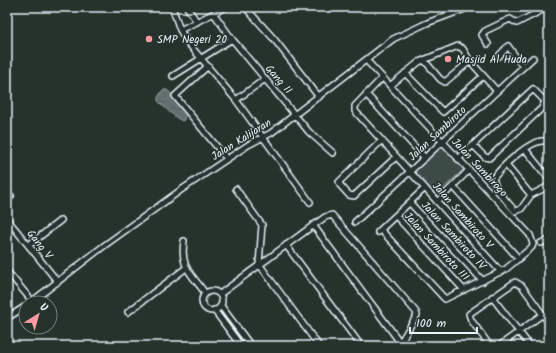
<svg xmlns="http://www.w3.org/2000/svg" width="556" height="353" font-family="Kalam,sans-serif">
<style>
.green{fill:#3e4b47;stroke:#939ea0}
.water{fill:url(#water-ripples);stroke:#98a3a5}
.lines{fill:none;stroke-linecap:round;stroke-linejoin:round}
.minor-casing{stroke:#e8f1f8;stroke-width:8}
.minor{stroke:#26332d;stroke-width:5}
.poi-dot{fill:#ff9aa2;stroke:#26332d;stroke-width:1.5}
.labels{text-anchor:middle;stroke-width:3;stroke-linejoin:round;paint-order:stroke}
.poi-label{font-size:11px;fill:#e8f1f8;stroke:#26332d;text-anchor:start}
.street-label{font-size:11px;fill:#e8f1f8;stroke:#26332d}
</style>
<defs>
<pattern id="water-ripples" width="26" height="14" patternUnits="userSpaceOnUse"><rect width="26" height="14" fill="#636f6d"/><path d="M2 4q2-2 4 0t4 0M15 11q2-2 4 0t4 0" fill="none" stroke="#535a5a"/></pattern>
</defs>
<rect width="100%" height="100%" fill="#26332d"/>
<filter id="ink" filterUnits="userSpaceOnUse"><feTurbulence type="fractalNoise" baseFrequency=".025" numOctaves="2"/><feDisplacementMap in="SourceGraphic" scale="8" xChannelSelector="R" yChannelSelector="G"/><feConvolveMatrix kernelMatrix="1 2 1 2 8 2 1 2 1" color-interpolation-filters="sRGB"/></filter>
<g filter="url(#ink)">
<!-- green -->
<path class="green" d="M442,142l24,25 -30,28 -23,-25z"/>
<!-- water -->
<path class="water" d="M163,90h4c7,5 13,16 20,23l-4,8c-6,-1 -21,-16 -25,-20v-4z"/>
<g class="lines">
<defs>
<path id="minor" d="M172,7l8,23 8,13 48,57 74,102
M187,7l10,15
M245,7l29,32 45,58
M214,14l18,25 77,93 24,21
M180,30l46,-23
M488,44l-6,-9 3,-4 25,-12 7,4 31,-16
M499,56l9,-10 15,21
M366,60l164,175 3,9 -1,3 -26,22 -61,30 -64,-69
M424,60l16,19 5,3 25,-21
M208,66l-33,30 52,63
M405,73l38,39 40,-36
M173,76l59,-37
M382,78l-27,28v5l146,161
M390,86l29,-24 39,-16 5,3 7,12 27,30
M366,94l59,64
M236,100l29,-21
M382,140l-43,42 1,3 9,10 5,1 42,-39
M525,149l24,30
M458,159l75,-70 12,12 -3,7 -53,50 -4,-1 -12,-12
M506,165l25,30 18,-9
M453,186l66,73
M236,189l26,36 -3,39 60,82
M531,195l-10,14 -6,2 -18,-21 -4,-11c7,-11 42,-45 56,-37
M7,199l4,-3
M437,202l32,-32
M410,203l73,78
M396,216l68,74
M7,219l51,63
M355,222l178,-164
M313,225l89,120
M378,232l47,-44
M184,241c-4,27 7,32 21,52
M541,243l8,-3
M29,245l32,-25
M286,245l75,101
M7,271l25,30
M202 301a10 10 0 1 1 20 0a10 10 0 1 1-20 0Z
M220,294l87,-64 18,-13 7,-2 84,97 1,3 -17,28
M492,297l38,49
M30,303l75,-58 76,-55 67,-45 23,-12 122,-94 34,-16 43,-16
M221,306l30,40
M214,310l27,36
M128,312l58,-44
M7,318l19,-12
M490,346l-19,-26 -2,-6 46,-32 7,4 27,37
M499,346l44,-32"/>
</defs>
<!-- minor casing -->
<use href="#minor" class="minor-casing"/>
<!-- minor -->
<use href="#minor" class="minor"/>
</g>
</g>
<!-- markers -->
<g class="poi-dot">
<circle cx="149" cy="39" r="4"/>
<circle cx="448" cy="59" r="4"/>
</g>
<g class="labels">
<!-- poi labels -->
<g class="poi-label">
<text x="157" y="43">SMP Negeri 20</text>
<text x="456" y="63">Masjid Al Huda</text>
</g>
<!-- street labels -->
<g class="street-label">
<text transform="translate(279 79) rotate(49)" y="4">Gang II</text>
<text transform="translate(437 133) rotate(-43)" y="4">Jalan Sambiroto</text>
<text transform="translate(241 139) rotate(-32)" y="4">Jalan Kalijaran</text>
<text transform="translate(480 167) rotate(47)" y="4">Jalan Sambirogo</text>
<text transform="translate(463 215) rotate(48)" y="4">Jalan Sambiroto V</text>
<text transform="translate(454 235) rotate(47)" y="4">Jalan Sambiroto IV</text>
<text transform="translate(40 244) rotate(51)" y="4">Gang V</text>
<text transform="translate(437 246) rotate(47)" y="4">Jalan Sambiroto III</text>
</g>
</g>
<!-- margin -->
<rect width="556" height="353" fill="none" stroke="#26332d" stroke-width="24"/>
<rect x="12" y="12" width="532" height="329" fill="none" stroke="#e8f1f8" stroke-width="1.5" filter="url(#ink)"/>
<!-- north arrow -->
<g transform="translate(38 315) rotate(37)"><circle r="19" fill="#26332d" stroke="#747f7e"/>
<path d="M0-3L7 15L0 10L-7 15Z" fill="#ff9aa2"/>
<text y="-6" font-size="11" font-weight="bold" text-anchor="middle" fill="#e8f1f8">U</text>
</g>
<!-- scale -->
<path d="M410 327v6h67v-6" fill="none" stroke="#e8f1f8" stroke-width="2"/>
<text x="416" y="327" font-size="12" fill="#e8f1f8" stroke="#26332d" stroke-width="3" paint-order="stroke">100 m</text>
</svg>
